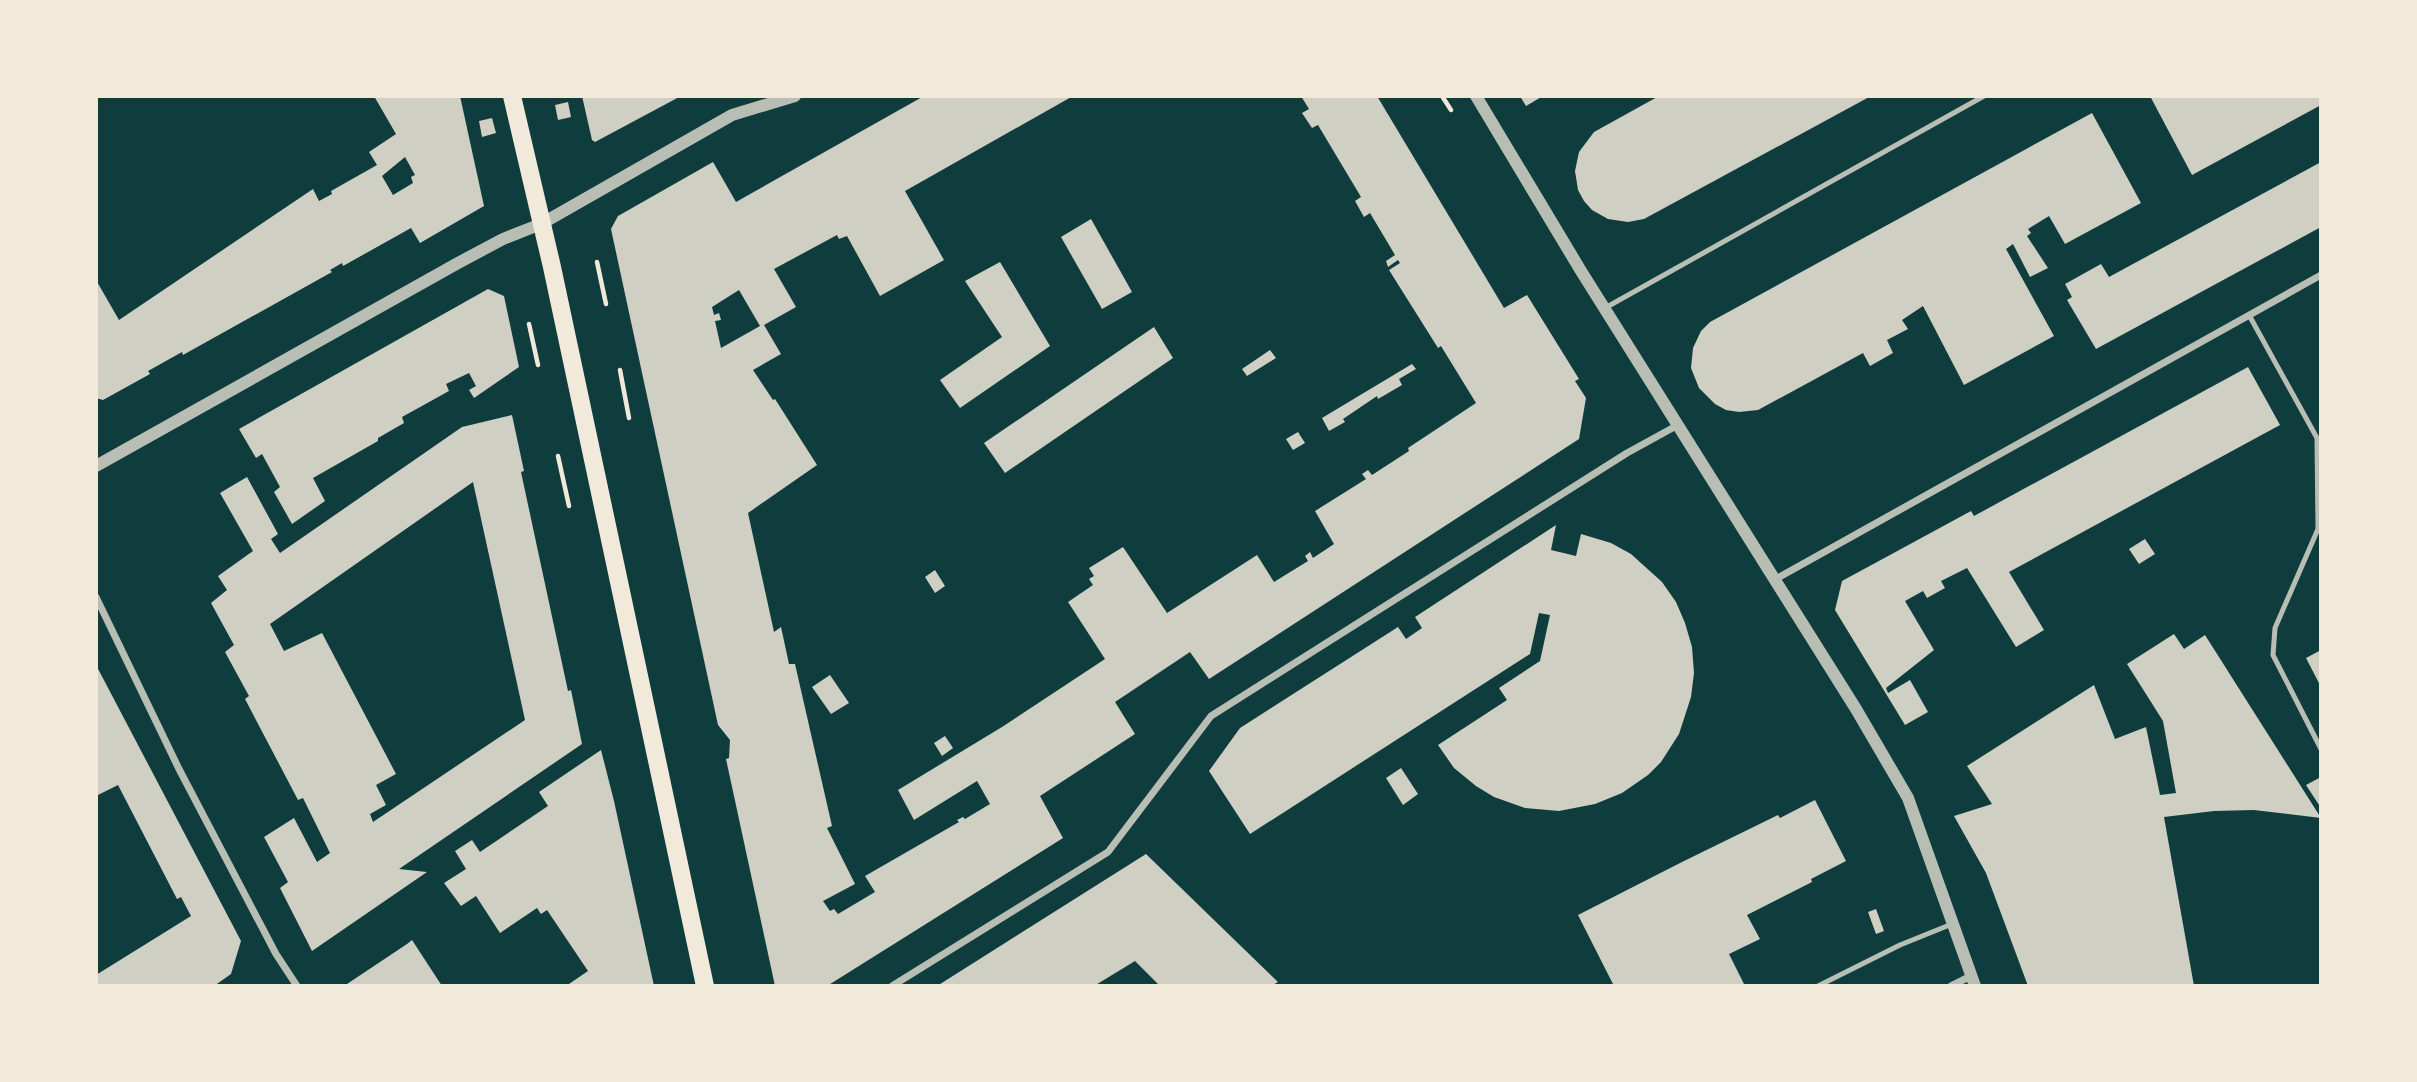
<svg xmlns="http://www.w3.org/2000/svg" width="2417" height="1082" font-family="'Roboto Serif',serif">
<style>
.building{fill:#cfcfc3;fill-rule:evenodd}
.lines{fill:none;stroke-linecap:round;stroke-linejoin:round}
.path{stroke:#f1e9da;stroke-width:4.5}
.service{stroke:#b8beb3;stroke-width:5}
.minor{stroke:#b8beb3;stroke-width:7}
.tertiary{stroke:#b8beb3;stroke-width:12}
.primary{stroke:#f1e9da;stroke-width:18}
</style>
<rect width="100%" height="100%" fill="#0f3d3e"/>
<!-- building -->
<path class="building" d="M374,96h86l24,110 -64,37 -9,-15 -68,38 -1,-3 -12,7 2,2 -149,83 -1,-3 -34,19 2,3 -47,26 -7,-2v-118l23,40 194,-131 6,12 13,-7 -1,-3 46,-26 -8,-13 27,-18zM405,157l10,18 -4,2 2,6 -20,12 -11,-19z
M582,96h99l-86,46 -3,-2z
M924,96h149l-168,95 39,69 -64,36 -33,-60 -8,3 -2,-4 -63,34 22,38 -32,18 17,29 -28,16 20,30 2,-1 42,66 -69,48 26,119 7,-5 8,37h6l37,162 -5,2 28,56 -32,17 7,10 4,-2 4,5 37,-22 -10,-16 94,-54 -2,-2 6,-3 2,2 25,-15 -13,-23 -63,39 -16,-30 104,-63 103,-68 -37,-57 25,-17 -4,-6 5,-3 -5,-8 34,-21 44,66 90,-58 17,27 34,-21 -3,-5 5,-4 3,6 21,-14 -19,-33 51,-32 -4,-5 6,-4 4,5 37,-24 -1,-3 68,-45 -35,-57 -3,2 -49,-78 11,-7 -2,-3 -10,7 -2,-6 9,-6 -25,-42 -6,4 -9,-16 6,-4 -43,-72 -6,3 -10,-15 7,-4 -8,-13h76l127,212 23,-13 52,84 -4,2 11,17 -7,41 -370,240 -19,-27 -75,50 20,32 -95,62 23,42 -236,148h-52l-49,-227 3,-1 1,-18 -12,-15 -107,-496 7,-13 95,-54 23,40zM739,290l21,36 -39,22 -6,-27 6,-1 -2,-7 -5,2 -2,-8z
M1520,96h23l-17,10z
M1659,96h212l-227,123 -16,3 -20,-3 -16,-9 -8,-9 -6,-11 -3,-19 4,-19 15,-20z
M2150,96h171v9l-129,70z
M568,102l3,15 -13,3 -3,-15z
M2092,113l49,90 -76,41 -16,-28 -21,13 3,4 -4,3 21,32 -18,9 -17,-33 -7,5 48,87 -90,49 -41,-79 -21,14 6,9 -21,11 6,13 -23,13 -7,-13 -105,57 -19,2 -13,-2 -11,-6 -16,-16 -8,-20 2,-20 8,-17 9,-9z
M492,118l4,15 -14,4 -3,-16z
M2321,162v65l-225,122 -29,-49 5,-3 -7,-13 36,-20 8,13z
M1091,219l41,73 -30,17 -41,-72z
M1000,262l50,84 -90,62 -20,-28 62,-43 -37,-56z
M488,289l16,7 15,71 -45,31 -5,-8 7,-4 -7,-13 -23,11 3,7 -47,26 2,6 -26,15v3l-65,37 12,23 -33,23 -18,-32 6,-5 -18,-33 -6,4 -17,-29z
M1154,327l19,31 -168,115 -21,-30z
M1270,350l6,8 -29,18 -5,-7z
M1412,364l4,5 -17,10 3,6 -24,14 -1,-3 -34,23 2,3 -16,9 -7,-13z
M2248,367l32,58 -271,147 35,58 -28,17 -49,-79 -26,13 4,7 -18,10 -4,-7 -18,10 29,49 -48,38 2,5 22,-13 18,32 -23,13 -70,-115 7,-29 129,-70 3,5z
M512,415l12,56 -3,1 47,219 3,-1 11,54 -183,125 28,3 -115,79 -32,-63 8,-6 -24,-45 30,-19 23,44 13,-9 -27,-55 -5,2 -53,-101 4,-3 -24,-44 9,-7 -23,-42 16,-13 -9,-14 35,-25 -33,-58 27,-16 31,57 -7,5 9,14 182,-126zM473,482l52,238 -152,102 -3,-8 16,-9 -10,-20 20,-11 -74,-141 -38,18 -14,-27z
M1298,432l7,11 -12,7 -7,-11z
M1556,525l-5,25 25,6 5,-22 30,9 20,11 31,28 14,20 9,21 7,24 2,26 -3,24 -12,37 -18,28 -13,13 -26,18 -27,11 -36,7 -34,-3 -31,-11 -18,-11 -22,-18 -16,-23 69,-45 -8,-12 41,-27 10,-46 -11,-2 -9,41 -280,180 -41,-63 31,-43 158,-101 8,12 16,-11 -7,-11z
M2145,539l10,15 -16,10 -10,-15z
M935,570l10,16 -10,7 -10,-16z
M2174,634l10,15 21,-14 116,183 -67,-8 -40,1 -50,6 30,169h-166l-42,-113 -32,-57 38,-12 -25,-38 127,-81 21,54 31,-12 14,68 16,-2 -13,-72 -36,-57z
M2321,650v37l-15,-29z
M96,665l145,276 -10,33 -17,12h-118v-11l95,-59 -10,-19 -4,2 -59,-114 -22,11z
M830,675l19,28 -18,11 -19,-27z
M945,736l8,12 -11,8 -8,-13z
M601,750l13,51 40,185h-88l22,-15 -41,-61 -6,4 -4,-6 -37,25 -24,-37 -15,10 -17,-23 22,-14 -11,-18 17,-11 8,12 68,-46 -9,-14z
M1401,768l17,26 -15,11 -17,-27z
M2321,777v31l-15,-23z
M1815,800l31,61 -35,18 1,3 -65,33 13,24 -31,15 16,32h-131l-36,-71 104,-53 96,-47 2,3z
M1146,854l132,128 -7,4h-111l-25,-25 -41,25h-157z
M1876,909l8,22 -8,3 -8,-22z
M412,940l30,46h-98l63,-42z"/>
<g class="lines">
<!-- path -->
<path class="path" d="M1442,96l9,14
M597,262l9,42
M529,324l9,41
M620,370l9,48
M558,456l11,50"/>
<!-- service -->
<path class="service" d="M1605,308l379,-212
M2249,315l68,123 1,91 -43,99 -2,27 48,94
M1818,986l82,-41 52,-21"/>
<!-- minor -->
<path class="minor" d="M1774,580l547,-305
M96,597l83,172 97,185 21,32
M892,986l216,-134 103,-136 416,-263 51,-28
M1951,986l20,-10"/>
<!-- tertiary -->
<path class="tertiary" d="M1476,96l105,175 275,438 52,89 67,188
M96,466l362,-203 45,-24 38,-15 191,-109 63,-19"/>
<!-- primary -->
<path class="primary" d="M512,96l40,171 153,719"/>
</g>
<!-- border -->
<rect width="2417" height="1082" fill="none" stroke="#f1e9da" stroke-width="196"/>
</svg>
